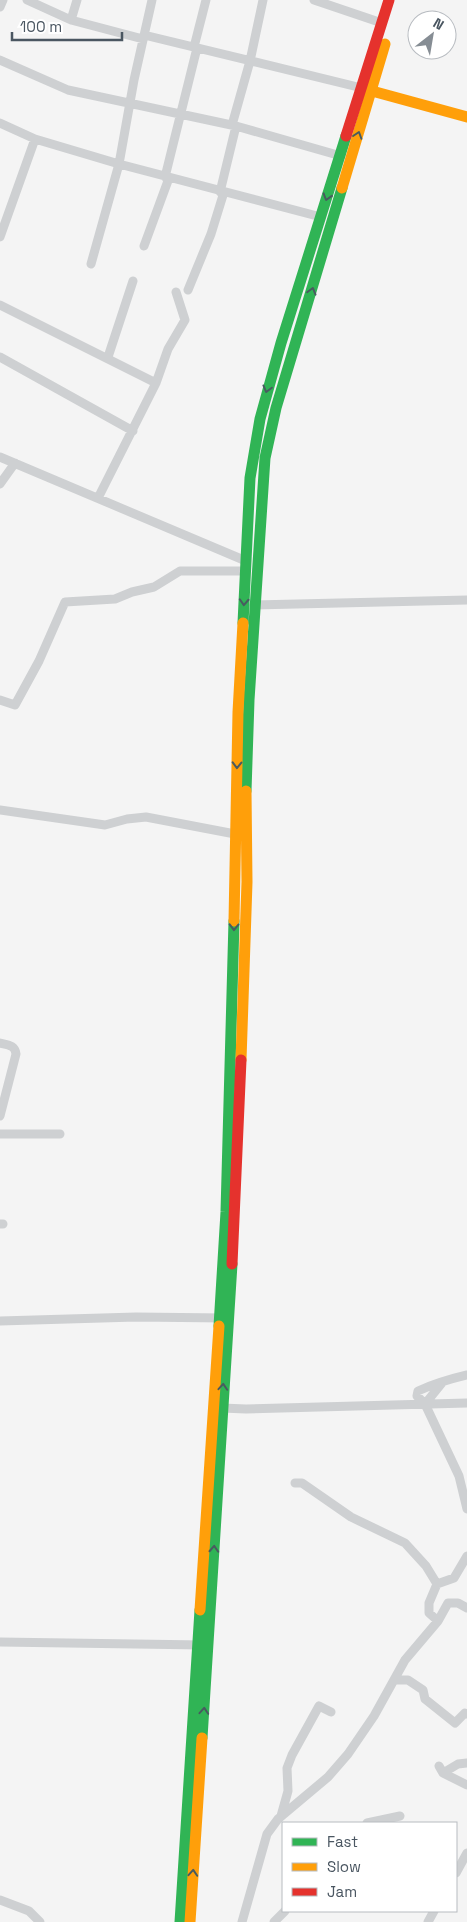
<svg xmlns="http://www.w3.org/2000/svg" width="467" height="1922" font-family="'Space Grotesk',sans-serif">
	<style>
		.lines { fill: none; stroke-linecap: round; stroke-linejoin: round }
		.street { stroke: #ced0d2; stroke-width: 9 }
		.fast { stroke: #30b455; stroke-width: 11 }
		.slow { stroke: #ff9f0a; stroke-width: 11 }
		.jam { stroke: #e5322d; stroke-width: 11 }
		.oneway { stroke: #495b60 }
	</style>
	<rect width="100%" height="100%" fill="#f4f4f4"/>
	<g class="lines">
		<path class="street" d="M27 0 71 20 143 39
			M314 0 382 23
			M0 7 3 0
			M71 20 77 0
			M144 35 362 88
			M194 47 206 0
			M0 60 68 90 236 126 341 156
			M0 123 35 139 119 164 321 217
			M232 125 250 61 263 0
			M165 177 197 48
			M220 192 236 126
			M0 237 35 139
			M144 246 169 178
			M91 264 119 164 134 80 152 0
			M188 290 211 234 224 192
			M0 305 156 383
			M0 357 133 431
			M108 357 133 281
			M0 457 246 561
			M0 484 15 463
			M98 498 156 383 168 349 185 320 176 292
			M254 605 467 600
			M0 700 15 705 39 661 65 602 115 599 132 592 154 587 180 571H246
			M0 810 105 825 127 819 146 817 235 834
			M0 1043C8 1045 15 1045 16 1054L0 1116
			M0 1134H60
			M0 1224H3
			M0 1321 136 1317 225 1318
			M467 1375C450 1379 434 1384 418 1391L417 1396 425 1404 459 1476 467 1509
			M425 1404 442 1383
			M222 1408 246 1409 467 1403
			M295 1483H302L351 1517 405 1543 426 1566 437 1584 429 1603V1613L438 1621
			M437 1584 454 1578 467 1556
			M0 1642 203 1645
			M395 1680H408L423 1690 425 1699 455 1723 465 1713 467 1714
			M439 1766 443 1773 458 1764 467 1763
			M443 1773 467 1785
			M281 1816 288 1791 287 1768 292 1755 319 1706 331 1712
			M367 1823 400 1816
			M456 1873 467 1853
			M0 1900 29 1911 40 1922
			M242 1922 267 1834 278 1819 328 1777 348 1754 374 1716 405 1660 438 1621 448 1603H458L467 1608
			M274 1922 285 1911
			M428 1922 434 1911"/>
		<path class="fast" d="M243 623 250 478 260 419 281 343 346 136
			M246 791 249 700 265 458 276 408 342 188
			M219 1326 226 1212 234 921
			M202 1738 232 1264
			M180 1922 200 1610"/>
		<path class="slow" d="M372 91 467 117
			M342 188 385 44
			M234 921 238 712 243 623
			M241 1060 247 882 246 791
			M200 1610 219 1326
			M190 1922 202 1738"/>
		<path class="jam" d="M346 136 389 0
			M232 1264 241 1060"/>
	</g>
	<defs><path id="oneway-chevron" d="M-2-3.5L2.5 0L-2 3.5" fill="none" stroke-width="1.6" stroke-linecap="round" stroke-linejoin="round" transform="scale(1.25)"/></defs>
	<g class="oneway">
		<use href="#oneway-chevron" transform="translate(358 135) rotate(-72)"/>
		<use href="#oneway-chevron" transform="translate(327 197) rotate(107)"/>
		<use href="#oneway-chevron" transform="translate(312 291) rotate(-74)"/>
		<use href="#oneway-chevron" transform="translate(267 389) rotate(105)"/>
		<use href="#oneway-chevron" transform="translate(244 602) rotate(93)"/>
		<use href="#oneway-chevron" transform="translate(237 765) rotate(91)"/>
		<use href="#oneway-chevron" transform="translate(234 927) rotate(91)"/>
		<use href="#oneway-chevron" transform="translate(223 1387) rotate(-86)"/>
		<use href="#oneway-chevron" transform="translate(214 1549) rotate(-87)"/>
		<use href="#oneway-chevron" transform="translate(204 1711) rotate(-86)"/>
		<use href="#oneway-chevron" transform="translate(193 1873) rotate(-86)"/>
	</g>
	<rect x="282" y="1822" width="175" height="90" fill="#ffffff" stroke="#b7bbc0"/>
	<rect x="292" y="1838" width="25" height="8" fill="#30b455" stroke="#b7bbc0"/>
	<text x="327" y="1847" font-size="15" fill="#4a5661">Fast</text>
	<rect x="292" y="1863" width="25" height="8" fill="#ff9f0a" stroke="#b7bbc0"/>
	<text x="327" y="1872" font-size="15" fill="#4a5661">Slow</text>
	<rect x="292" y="1888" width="25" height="8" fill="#e5322d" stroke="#b7bbc0"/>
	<text x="327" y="1897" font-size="15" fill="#4a5661">Jam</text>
	<g transform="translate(432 35) rotate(31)"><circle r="24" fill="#ffffff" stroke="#b7bbc0"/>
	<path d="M0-4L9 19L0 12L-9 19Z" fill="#868d94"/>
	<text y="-8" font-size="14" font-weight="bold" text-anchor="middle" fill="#4a5661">N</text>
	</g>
	<path d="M12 32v8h110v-8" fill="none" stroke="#4a5661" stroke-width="2.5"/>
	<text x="20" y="32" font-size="15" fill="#4a5661" stroke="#ffffff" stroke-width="4" paint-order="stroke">100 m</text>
</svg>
